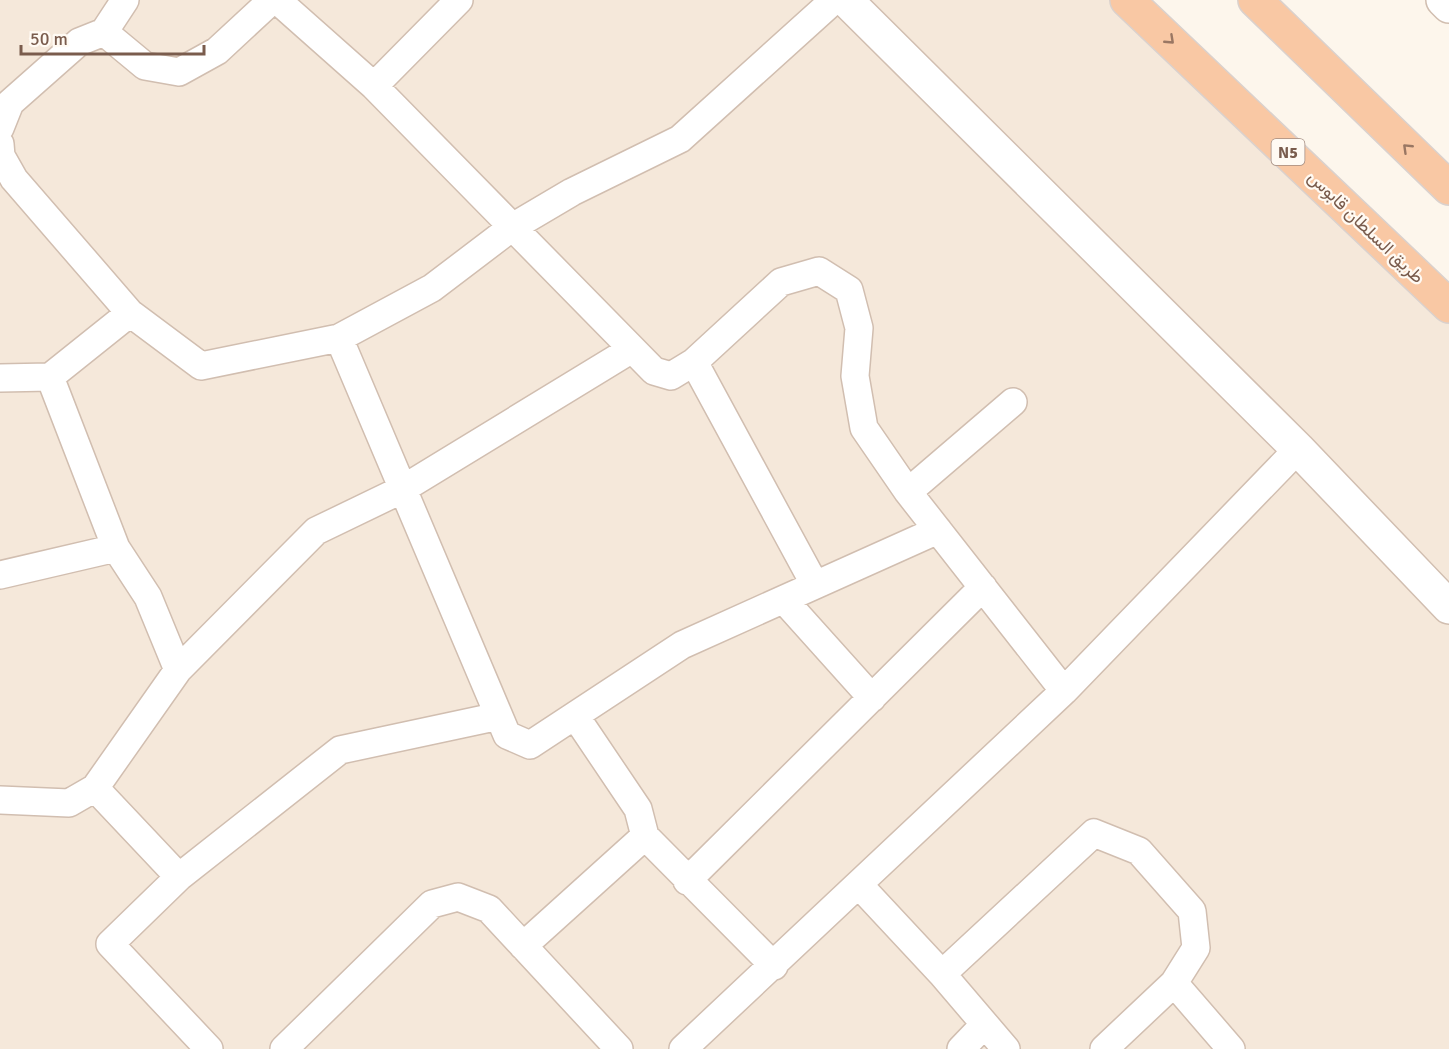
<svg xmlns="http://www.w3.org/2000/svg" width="1449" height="1049" font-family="Signika,Vazirmatn,sans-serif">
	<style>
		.residential { fill: #f5e8da }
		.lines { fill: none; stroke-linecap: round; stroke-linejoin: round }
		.minor-casing { stroke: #d1beb0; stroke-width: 30 }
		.tertiary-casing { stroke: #d1beb0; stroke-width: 36 }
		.trunk-casing { stroke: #dad1cd; stroke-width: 36 }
		.minor { stroke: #fff; stroke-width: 27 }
		.tertiary { stroke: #fff; stroke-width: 33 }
		.trunk { stroke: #f9c8a4; stroke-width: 33 }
		.oneway { stroke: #9a7763 }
		.labels { text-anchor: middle; stroke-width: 4.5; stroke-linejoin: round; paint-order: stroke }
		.shield { fill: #fffaf3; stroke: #a28b7f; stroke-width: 1.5 }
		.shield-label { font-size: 16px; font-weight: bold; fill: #7a5c4d }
		.street-label { font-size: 18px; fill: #7a5c4d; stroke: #fffaf3 }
	</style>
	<rect width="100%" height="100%" fill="#fdf6ec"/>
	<path class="residential" d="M0 0H1124L1449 308V1049H0Z"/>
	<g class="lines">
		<defs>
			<path id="minor" d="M277 0 374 86 654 371 671 376 694 362 781 282 819 271 849 290 859 328 855 376 864 428 908 492 1064 691
				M104 32 125 0
				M374 86 459 0
				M0 128 10 103 79 42 104 32 145 66 179 72 217 51 272 0
				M0 144 1 156 14 179 130 313 201 366 339 338 432 288 511 228 572 192 680 139 834 0
				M339 338 507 735 530 745 682 645 938 530
				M694 362 815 585
				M50 377 116 548 148 597 178 670
				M0 378 50 377 130 313
				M908 492 1013 402
				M0 575 116 548
				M784 600 872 698
				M95 788 179 877
				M0 800 69 803 95 788 178 670 316 531 401 490 632 349
				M645 836 774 966
				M687 881 983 587
				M859 885 942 974 1006 1049
				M523 946 645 836 638 809 576 717
				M942 974 1094 833 1139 851 1192 911 1196 948 1174 983 1104 1049
				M1174 983 1231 1049
				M209 1049 110 944 179 877 340 750 499 716
				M284 1049 432 904 458 897 489 909 619 1049
				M683 1049 1064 691 1298 449
				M961 1049 984 1025"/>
			<path id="tertiary" d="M846 0 1298 449 1449 607
				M1443 0 1449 6"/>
			<path id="trunk" d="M1127 0 1449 306
				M1255 0 1449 188"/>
		</defs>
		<use href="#minor" class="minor-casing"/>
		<use href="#tertiary" class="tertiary-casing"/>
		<use href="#trunk" class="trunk-casing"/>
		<use href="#minor" class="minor"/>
		<use href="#tertiary" class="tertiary"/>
		<use href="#trunk" class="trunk"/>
	</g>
	<defs><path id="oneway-chevron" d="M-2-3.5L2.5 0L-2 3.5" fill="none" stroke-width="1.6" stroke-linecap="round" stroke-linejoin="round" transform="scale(1.5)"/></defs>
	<g class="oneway">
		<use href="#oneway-chevron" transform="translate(1170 40) rotate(43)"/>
		<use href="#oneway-chevron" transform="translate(1407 148) rotate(-136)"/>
	</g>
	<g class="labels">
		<rect class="shield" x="1271.5" y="139" width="33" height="26" rx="4.5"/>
		<g class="shield-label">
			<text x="1288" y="158">N5</text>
		</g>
		<g class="street-label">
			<text transform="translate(1366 227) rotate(44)" y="6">طريق السلطان قابوس</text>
		</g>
	</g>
	<path d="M21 45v9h183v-9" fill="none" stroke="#7a5c4d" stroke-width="3"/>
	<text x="30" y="45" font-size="18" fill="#7a5c4d" stroke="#fffaf3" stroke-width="4.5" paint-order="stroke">50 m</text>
</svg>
